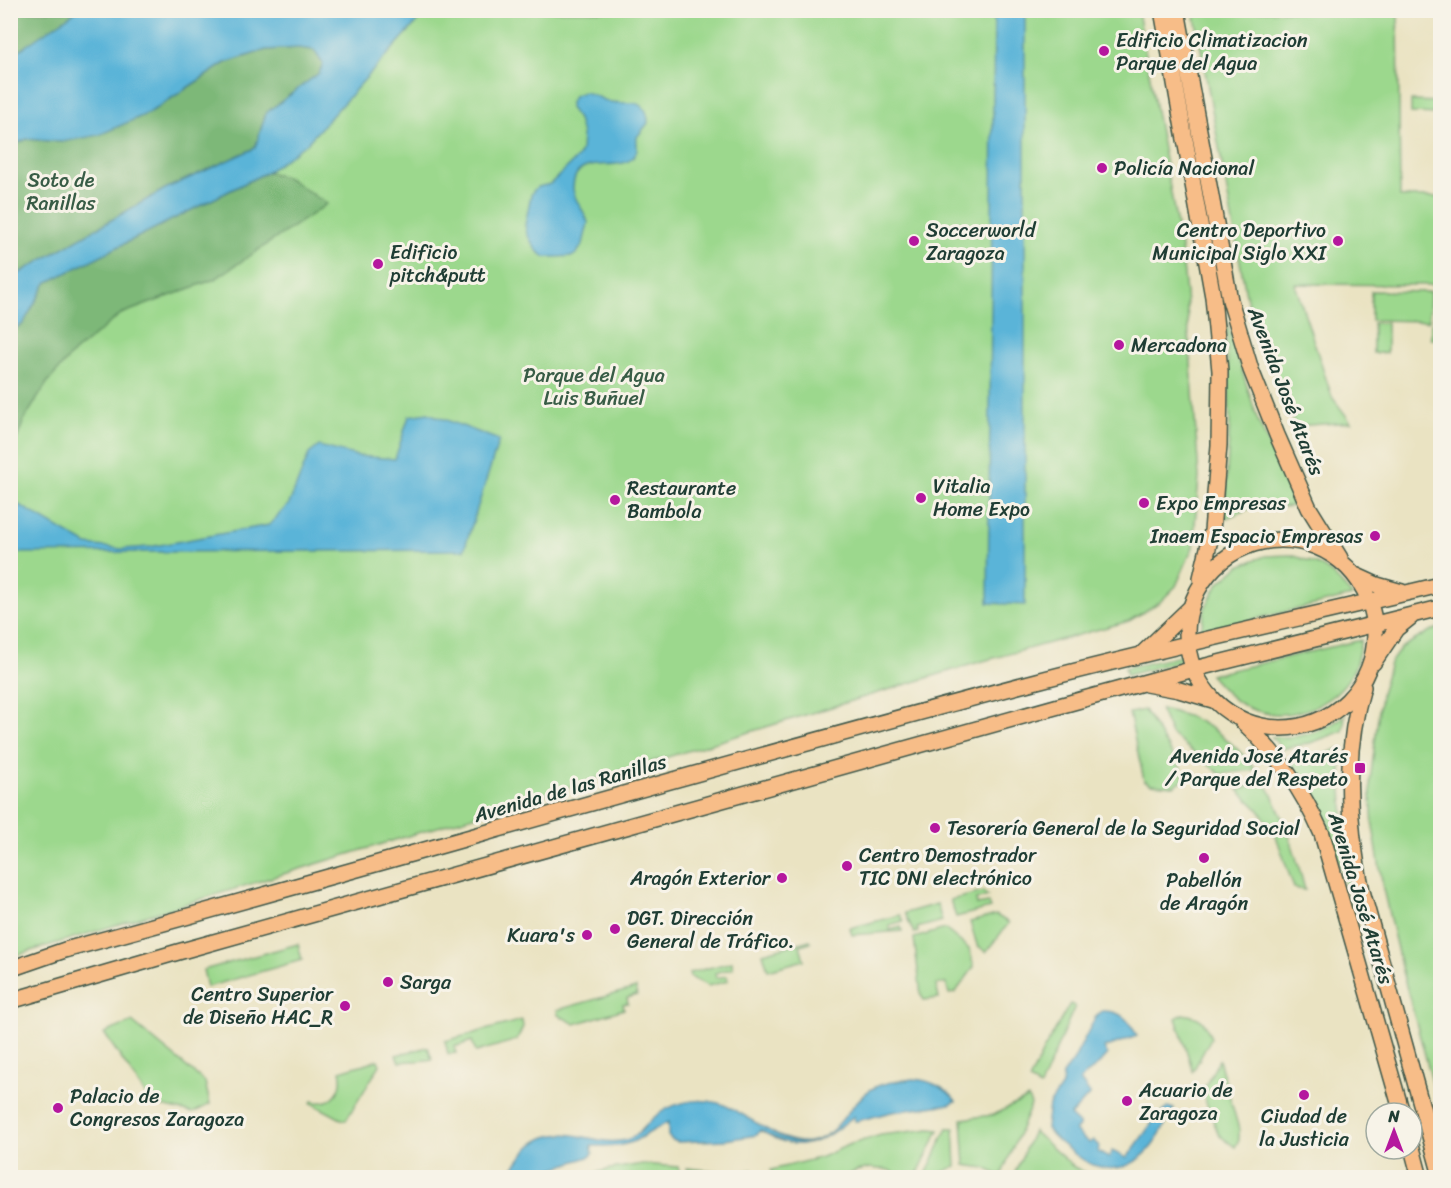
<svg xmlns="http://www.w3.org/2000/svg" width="1451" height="1188" font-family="Sriracha,sans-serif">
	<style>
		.green { fill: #9cd88d; stroke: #5e8a60; stroke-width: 1.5 }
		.forest { fill: #7db878; stroke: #4e7a56; stroke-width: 1.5 }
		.water { fill: #5ab4d8; stroke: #3c7886; stroke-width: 1.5 }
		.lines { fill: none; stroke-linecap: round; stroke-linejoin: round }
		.major-casing { stroke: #3d5649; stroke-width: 18 }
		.major { stroke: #f7bd88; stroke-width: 15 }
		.poi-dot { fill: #b5179e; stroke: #f7f3e8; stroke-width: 2 }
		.labels { text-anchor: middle; stroke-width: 6; stroke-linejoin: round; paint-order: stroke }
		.poi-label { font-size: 20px; fill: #1f3d34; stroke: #f7f3e8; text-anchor: start }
		.park-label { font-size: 20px; fill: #385c46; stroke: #f7f3e8 }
		.street-label { font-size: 20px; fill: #1f3d34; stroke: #f7f3e8 }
	</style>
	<rect width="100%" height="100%" fill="#f7f3e8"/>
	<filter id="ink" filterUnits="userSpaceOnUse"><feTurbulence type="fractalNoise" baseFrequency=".0167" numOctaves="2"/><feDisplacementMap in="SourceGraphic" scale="12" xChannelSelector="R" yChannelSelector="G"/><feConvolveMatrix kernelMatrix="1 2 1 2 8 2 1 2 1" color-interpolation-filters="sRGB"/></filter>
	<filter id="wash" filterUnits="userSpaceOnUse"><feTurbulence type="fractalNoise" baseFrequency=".008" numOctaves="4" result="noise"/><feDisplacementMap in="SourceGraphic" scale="24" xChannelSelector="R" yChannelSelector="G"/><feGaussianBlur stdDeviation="1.35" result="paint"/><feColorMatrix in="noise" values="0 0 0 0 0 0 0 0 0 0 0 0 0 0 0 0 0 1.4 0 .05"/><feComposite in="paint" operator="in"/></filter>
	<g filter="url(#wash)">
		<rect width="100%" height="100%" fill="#eae3c2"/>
		<path class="green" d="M427 11H1138L1181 248 1186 293 1199 477 1193 547 1176 586 1160 602 1129 621 976 663 11 957 10 331 23 324 46 283 267 172 307 143Z
			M1194 11H1398L1400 197H1440V285L1295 284 1332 397 1351 422 1295 426 1247 300Z
			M1411 101 1440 102V114L1411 113Z
			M1371 291 1430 292 1429 321 1371 320Z
			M1434 292H1440V321H1434Z
			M1226 320 1258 421 1297 506 1251 508 1224 519 1230 421Z
			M1373 323H1387V353H1373Z
			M1431 324H1440V339H1431Z
			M1291 555C1322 564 1332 570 1352 596L1201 632 1205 608 1218 584 1239 566 1265 556Z
			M1440 628V1110L1402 971 1384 893 1373 827 1370 782 1381 694 1390 663 1401 648 1430 631Z
			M1361 640C1359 649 1358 658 1355 667 1337 709 1280 727 1241 704 1229 697 1219 685 1210 675Z
			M1181 656 1183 660 1127 675 1125 668Z
			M1160 709C1200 715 1231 738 1256 770L1220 774 1171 734Z
			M1144 710 1182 770 1184 779 1174 786 1151 784 1144 780 1129 713Z
			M1345 715 1343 731 1310 743 1282 749 1272 737C1299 739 1324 732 1345 715Z
			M1340 748 1345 846 1362 915 1355 917C1338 857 1326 814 1290 761L1310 760Z
			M1264 780C1284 815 1295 851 1305 890L1294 888 1275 833 1258 809 1238 790Z
			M983 892 988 896 976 900 977 905 988 903 990 908 956 917 950 900Z
			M937 904 942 921 917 928 918 932 914 933 905 913Z
			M900 915 903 921 889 925 890 930 901 927 902 931 852 935 850 928Z
			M996 915 1009 923 986 952 977 945 970 922Z
			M945 929 969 949 974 967 955 993 949 994 946 983 936 985 939 998 924 1000 921 995 914 938Z
			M810 940 811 942 800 945 804 960 768 970 763 953Z
			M298 944 302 960 207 987 203 970Z
			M732 962 733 968 715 973 716 978 727 976 728 981 708 986 690 977 689 973Z
			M636 988 637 995 627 998 628 1003 623 1004 624 1009 575 1024 558 1015 557 1010Z
			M1070 1004 1075 1006 1040 1087 1029 1081 1043 1051Z
			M1183 1014C1202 1017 1204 1020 1211 1038L1193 1071 1176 1018Z
			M522 1020 523 1027 517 1040 476 1052 472 1041 454 1047 456 1053 448 1054 445 1041Z
			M132 1022 205 1082 210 1104 193 1113 152 1104 104 1033Z
			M428 1047 432 1059C421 1062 410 1060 399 1062L396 1055Z
			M378 1060 380 1065 346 1120 341 1119 311 1103 312 1101C332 1107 345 1089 340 1071Z
			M1219 1060 1239 1129V1139L1235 1147 1219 1135 1202 1092Z
			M1028 1098 1031 1105 1001 1176 985 1168 965 1165 962 1119 993 1115Z
			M947 1128H954L956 1167C944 1169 938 1178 925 1177Z
			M930 1129 939 1130 916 1177H902L889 1170 870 1168 856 1171 843 1177H773L771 1170 822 1157 848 1145 881 1135Z
			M1033 1131 1074 1167 1092 1176 1111 1177H1013Z
			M643 1164 678 1167 681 1177H577L611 1169Z
			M687 1168 733 1173 752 1170 748 1177 691 1178Z"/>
		<path class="forest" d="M11 11H78L11 56Z
			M298 48 314 50 323 64 319 73 266 113 255 148 165 189 11 278V146L27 139 62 142 149 113 225 63 266 50Z
			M267 172 288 178 327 204 215 279 121 314 74 352 47 383 24 420 11 455V331L23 324 46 283Z"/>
		<path class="water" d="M78 10H427V11L307 143 267 172 46 283 23 324 11 331V278L165 189 255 148 266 113 319 73 323 64 314 50 298 48 266 50 225 63 149 113 99 135 62 142 27 139 11 146V56Z
			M994 11H1025V605L988 603Z
			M584 92C593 94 599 98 607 101 624 107 648 93 648 123L637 137C636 143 639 149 635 155 623 176 572 149 573 189 574 201 586 212 588 223L583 244 577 253 573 256 557 257H545L536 250 527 234 525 225 531 195 534 190 538 187 550 184 578 157 581 151 582 134 578 119 570 108V102L575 95Z
			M428 413 499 440 464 550 11 553V500L87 545 122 549 149 547 269 525 289 504 309 454 319 446 358 456 395 459 409 416Z
			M1102 1011C1121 1010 1129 1020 1137 1036L1104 1048 1107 1054 1100 1063 1080 1080 1090 1094 1070 1116 1080 1125 1075 1131 1089 1143 1093 1140 1099 1146 1098 1152 1109 1158 1112 1151 1127 1158 1154 1120 1168 1107 1174 1109C1166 1121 1161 1134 1153 1145 1132 1172 1103 1176 1076 1155 1065 1146 1054 1140 1046 1127L1049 1105 1062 1086 1063 1074 1073 1061 1095 1018Z
			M913 1079C930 1080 947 1088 956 1101L950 1104 892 1112 857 1121H854V1116C819 1144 803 1156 760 1130L757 1135 725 1140 678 1142 672 1140 668 1136V1122L633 1142 618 1146H591L593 1153 591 1156 546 1171 517 1176 514 1172 507 1174C523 1160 523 1146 546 1137 573 1127 599 1147 626 1140 638 1137 643 1128 651 1120 668 1104 695 1096 718 1103 747 1111 778 1146 809 1142 838 1138 847 1105 870 1090 883 1082 898 1081 913 1079Z"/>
	</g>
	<g filter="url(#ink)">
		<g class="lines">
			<defs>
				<path id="major" d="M1162 10 1213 297 1220 371 1219 445 1212 531 1201 578
					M1177 10 1230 300 1251 370 1277 435 1309 508 1340 558
					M1187 634a94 94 0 1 1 188 0a94 94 0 1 1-188 0Z
					M1355 575 1377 585 1402 592
					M1143 653 1191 607
					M1373 663 1396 629 1411 617
					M1146 684 1179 690 1213 700
					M1363 687C1343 754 1347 823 1362 891L1440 1172
					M1242 721C1278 755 1302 789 1322 834L1402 1113
					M10 969 65 950C390 862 712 766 1037 681 1171 646 1306 617 1440 585
					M10 1001 178 952 1084 699 1194 669 1440 608
					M1412 1148 1420 1178"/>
			</defs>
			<use href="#major" class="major-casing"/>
			<use href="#major" class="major"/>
		</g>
	</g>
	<g class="poi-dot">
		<circle cx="1104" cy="51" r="6"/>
		<circle cx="1102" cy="168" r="6"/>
		<circle cx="914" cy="241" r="6"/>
		<circle cx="1338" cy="241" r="6"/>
		<circle cx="378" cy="264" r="6"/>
		<circle cx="1119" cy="345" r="6"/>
		<circle cx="921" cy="498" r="6"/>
		<circle cx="615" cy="500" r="6"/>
		<circle cx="1144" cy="503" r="6"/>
		<circle cx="1375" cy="536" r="6"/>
		<rect x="1354" y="762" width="12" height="12" rx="3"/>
		<circle cx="935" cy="828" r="6"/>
		<circle cx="1204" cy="858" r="6"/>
		<circle cx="847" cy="866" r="6"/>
		<circle cx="782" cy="878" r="6"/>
		<circle cx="615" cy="929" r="6"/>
		<circle cx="587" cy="935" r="6"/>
		<circle cx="388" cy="982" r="6"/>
		<circle cx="345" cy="1006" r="6"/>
		<circle cx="1304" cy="1095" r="6"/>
		<circle cx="1127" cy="1101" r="6"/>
		<circle cx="58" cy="1108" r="6"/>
	</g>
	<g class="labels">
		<g class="poi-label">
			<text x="1116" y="47">Edificio Climatizacion<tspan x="1116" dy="23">Parque del Agua</tspan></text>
			<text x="1114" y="175">Policía Nacional</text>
			<text x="926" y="237">Soccerworld<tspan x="926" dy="23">Zaragoza</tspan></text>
			<text x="1326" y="237" text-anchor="end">Centro Deportivo<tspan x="1326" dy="23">Municipal Siglo XXI</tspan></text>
			<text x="390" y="259">Edificio<tspan x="390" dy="23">pitch&amp;putt</tspan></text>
			<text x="1131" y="352">Mercadona</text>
			<text x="933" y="493">Vitalia<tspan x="933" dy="23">Home Expo</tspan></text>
			<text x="627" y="495">Restaurante<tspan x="627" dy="23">Bambola</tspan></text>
			<text x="1156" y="510">Expo Empresas</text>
			<text x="1363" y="543" text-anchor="end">Inaem Espacio Empresas</text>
			<text x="1348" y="763" text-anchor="end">Avenida José Atarés<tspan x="1348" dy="23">/ Parque del Respeto</tspan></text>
			<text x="947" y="835">Tesorería General de la Seguridad Social</text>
			<text x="859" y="862">Centro Demostrador<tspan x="859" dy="23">TIC DNI electrónico</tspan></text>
			<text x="770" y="885" text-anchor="end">Aragón Exterior</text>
			<text x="1204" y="887" text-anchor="middle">Pabellón<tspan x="1204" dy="23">de Aragón</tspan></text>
			<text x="627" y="925">DGT. Dirección<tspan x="627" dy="23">General de Tráfico.</tspan></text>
			<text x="575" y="942" text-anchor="end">Kuara's</text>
			<text x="400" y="989">Sarga</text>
			<text x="333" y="1001" text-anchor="end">Centro Superior<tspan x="333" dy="23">de Diseño HAC_R</tspan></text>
			<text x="1139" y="1097">Acuario de<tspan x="1139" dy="23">Zaragoza</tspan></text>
			<text x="70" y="1103">Palacio de<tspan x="70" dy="23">Congresos Zaragoza</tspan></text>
			<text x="1304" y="1123" text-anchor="middle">Ciudad de<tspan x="1304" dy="23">la Justicia</tspan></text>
		</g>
		<g class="park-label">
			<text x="61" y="187">Soto de<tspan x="61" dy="23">Ranillas</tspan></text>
			<text x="594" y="382">Parque del Agua<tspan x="594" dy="23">Luis Buñuel</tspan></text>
		</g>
		<g class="street-label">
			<text transform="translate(1286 391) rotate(69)" y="7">Avenida José Atarés</text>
			<text transform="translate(570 788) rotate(-16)" y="7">Avenida de las Ranillas</text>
			<text transform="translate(1361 898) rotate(73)" y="7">Avenida José Atarés</text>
		</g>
	</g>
	<rect width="1451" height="1188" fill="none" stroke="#f7f3e8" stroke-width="36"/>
	<g transform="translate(1394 1131)"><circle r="28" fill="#f7f3e8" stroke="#a1aaa0" stroke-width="1.5"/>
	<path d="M0-4.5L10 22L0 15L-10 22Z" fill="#b5179e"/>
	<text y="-9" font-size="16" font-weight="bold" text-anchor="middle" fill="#1f3d34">N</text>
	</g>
</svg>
